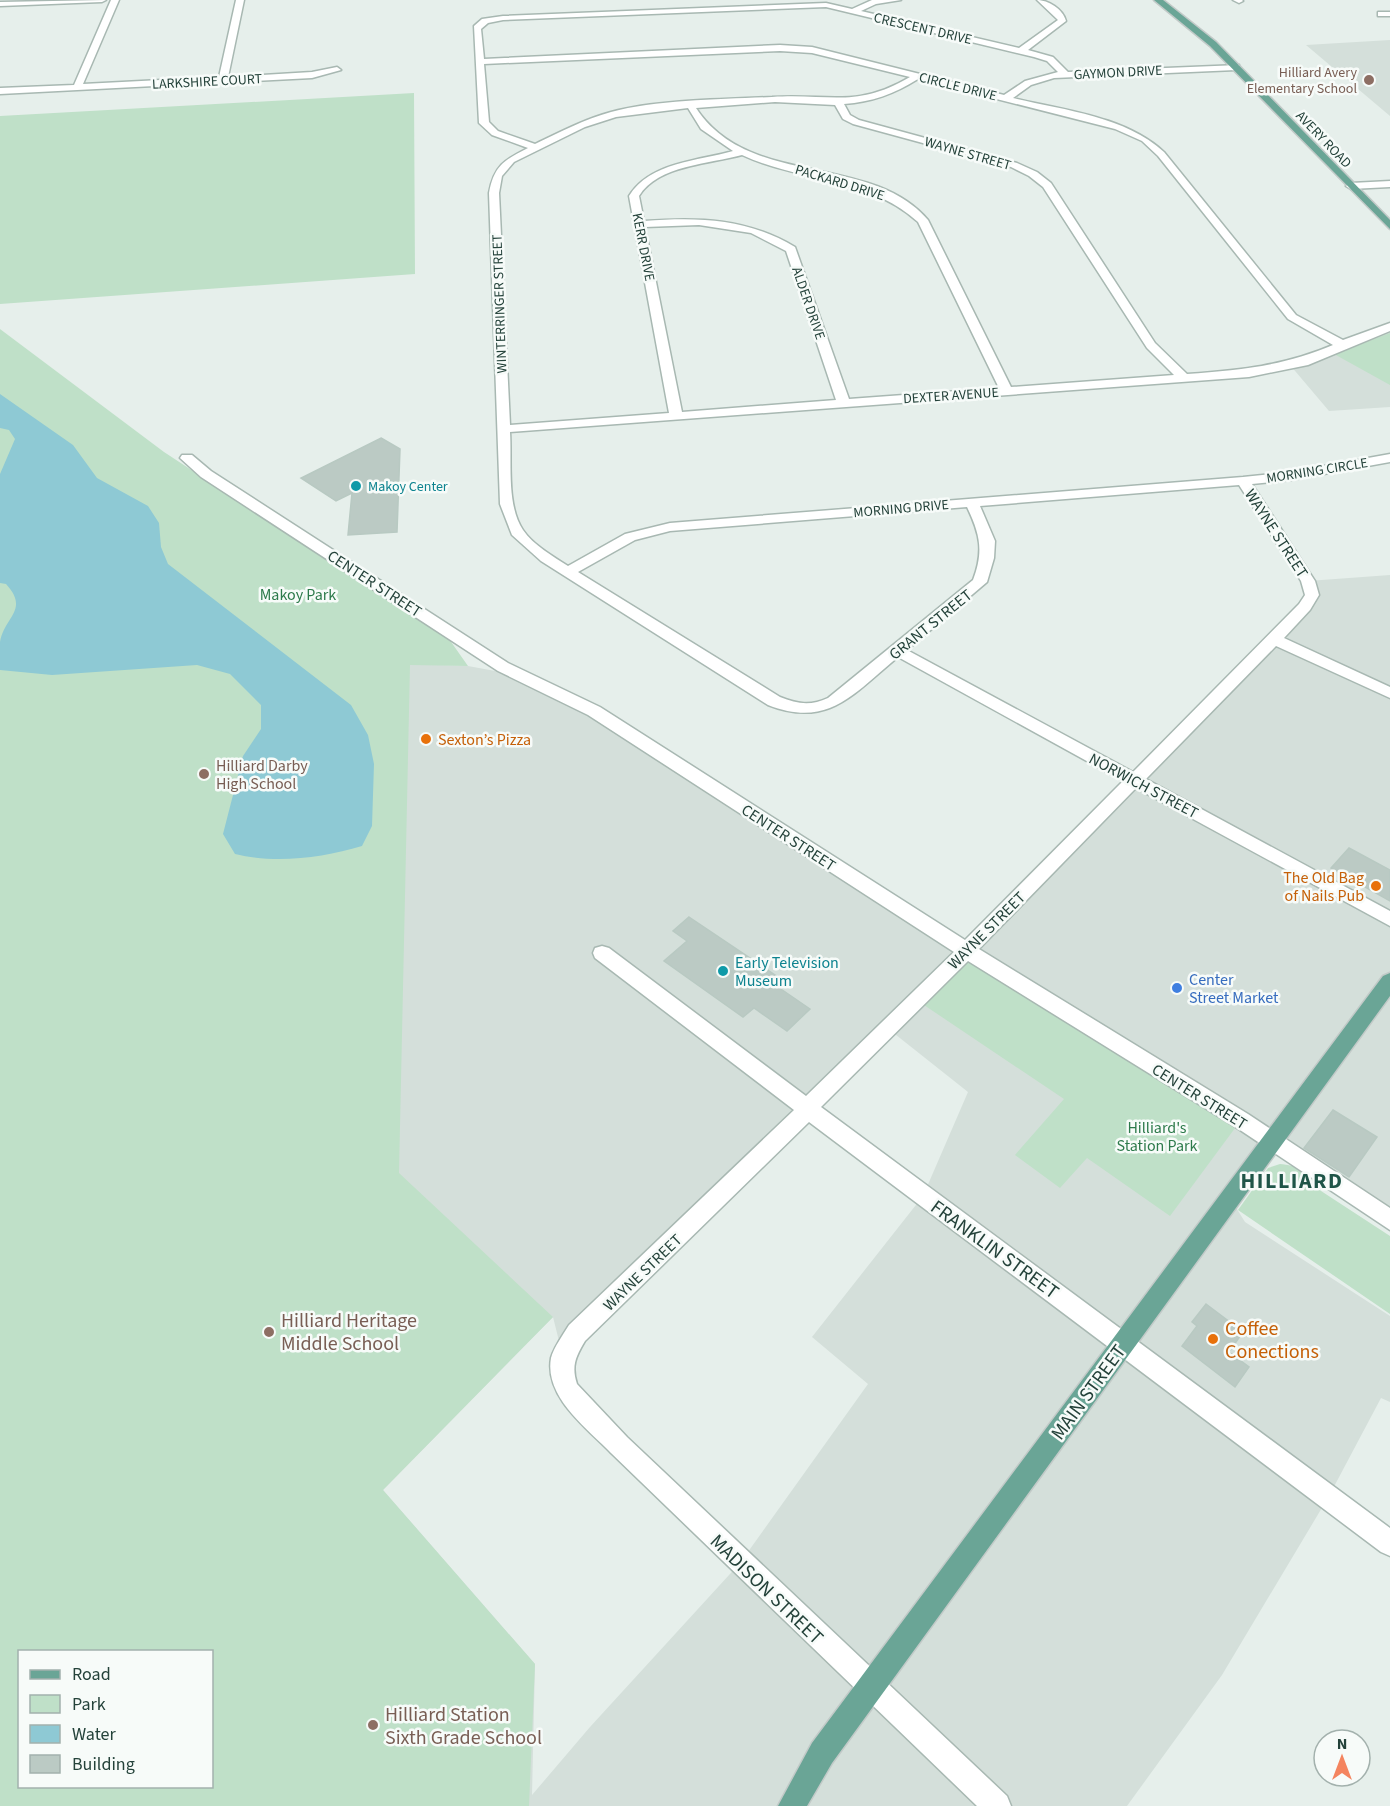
<svg xmlns="http://www.w3.org/2000/svg" width="1390" height="1806" font-family="'Source Sans 3',sans-serif">
	<style>
		.built { fill: #d4dfda; fill-rule: evenodd }
		.green { fill: #bfe0c8; fill-rule: evenodd }
		.water { fill: #8ec9d4 }
		.building { fill: #bbcac4; stroke: #b8c9c2; stroke-width: 1.5 }
		.lines { fill: none; stroke-linecap: round; stroke-linejoin: round }
		.minor-casing { stroke: #a8b8b2; stroke-width: 3 }
		.major-casing { stroke: #c2cac8; stroke-width: 3 }
		.minor { fill: #fff; fill-rule: evenodd }
		.major { fill: #6aa596; fill-rule: evenodd }
		.education-dot { fill: #8d6e63; stroke: #f7fbf9; stroke-width: 2 }
		.culture-dot { fill: #0f9aa8; stroke: #f7fbf9; stroke-width: 2 }
		.food-dot { fill: #e8710a; stroke: #f7fbf9; stroke-width: 2 }
		.shop-dot { fill: #3f7fe0; stroke: #f7fbf9; stroke-width: 2 }
		.labels { text-anchor: middle; stroke-width: 5; stroke-linejoin: round; paint-order: stroke }
		.far-street-label { font-size: 14px; fill: #24423a; stroke: #f7fbf9 }
		.far-education-label { font-size: 14px; fill: #785e54; stroke: #f7fbf9; text-anchor: end }
		.far-culture-label { font-size: 14px; fill: #0d838f; stroke: #f7fbf9; text-anchor: start }
		.street-label { font-size: 16px; fill: #24423a; stroke: #f7fbf9 }
		.park-label { font-size: 16px; fill: #2d7a4b; stroke: #f7fbf9 }
		.food-label { font-size: 16px; fill: #c56008; stroke: #f7fbf9; text-anchor: start }
		.education-label { font-size: 16px; fill: #785e54; stroke: #f7fbf9; text-anchor: start }
		.culture-label { font-size: 16px; fill: #0d838f; stroke: #f7fbf9; text-anchor: start }
		.shop-label { font-size: 16px; fill: #366cbe; stroke: #f7fbf9; text-anchor: start }
		.near-street-label { font-size: 20px; fill: #24423a; stroke: #f7fbf9 }
		.near-education-label { font-size: 20px; fill: #785e54; stroke: #f7fbf9; text-anchor: start }
		.near-food-label { font-size: 20px; fill: #c56008; stroke: #f7fbf9; text-anchor: start }
		.district-label { font-size: 22px; font-weight: bold; letter-spacing: 1.5px; fill: #1f5548; stroke: #f7fbf9 }
	</style>
	<rect width="100%" height="100%" fill="#e6efeb"/>
	<path class="built" d="M1390 40V116L1306 45Z
		M1390 327V407L1329 411 1290 365Z
		M0 380 410 664 468 666 517 675 576 701 965 949 1305 607 1308 581 1390 575V1220L1273 1141 1230 1198 1245 1222 1390 1316V1402L1381 1398 1329 1496 1222 1675 1127 1806H0ZM886 1027 968 1092 923 1196 812 1337 868 1384 740 1563 590 1727 532 1795 535 1664 383 1490 553 1317 563 1357ZM20 1652H212V1786H20Z"/>
	<path class="green" d="M414 93 415 274 0 304V116Z
		M0 329 164 452 449 639 468 666 410 665 399 1173 553 1317 383 1490 535 1664 529 1806H0ZM20 1652H212V1786H20Z
		M1390 333V385L1334 354Z
		M965 949 1241 1120 1170 1216 1087 1158 1060 1188 1015 1155 1064 1099 915 999Z
		M1280 1164C1295 1165 1317 1173 1318 1189L1390 1236V1314L1238 1210 1268 1168Z"/>
	<path class="water" d="M0 394 73 445 97 478 148 506 159 523 161 547 168 564 351 705 368 735 374 764 372 826 362 846C322 858 276 864 235 854L223 834 243 756 261 729V705L230 674 197 665 52 675 0 670C0 661 0 651 0 642 4 617 30 610 6 584L0 583V474L15 439 9 430 0 428Z"/>
	<path class="building" d="M381 438 400 449 397 532 348 535 352 493 336 501 301 478Z
		M1349 848 1390 870V901L1331 868Z
		M689 917 784 981 778 987 810 1009 787 1031 754 1008 743 1017 664 961 687 941 673 931Z
		M1333 1110 1377 1137 1349 1177 1304 1148Z
		M1206 1304 1243 1332 1229 1352 1249 1367 1235 1387 1182 1346 1197 1326 1192 1322Z"/>
	<g class="lines">
		<defs>
			<path id="minor" d="M106 0 102 2 0 6V2Z
				M111 0H119L83 84 219 77 236 0H244L228 77 312 72 337 67 341 70 312 78 0 94V88L74 85Z
				M872 0H901L876 4 861 11 1019 48 1058 20 1037 0C1048 0 1063 9 1066 21L1028 50 1053 57 1068 72 1239 65V69L1236 70 1054 78 1031 85 1013 98C1063 110 1125 116 1164 152L1296 315 1343 340 1390 323V331L1308 365 1249 377 510 432C512 461 506 505 523 530 533 545 554 557 568 566L625 534 670 523 1243 477 1291 472 1390 454V462L1291 480 1252 484 1315 581 1319 595 1310 610 1284 638 1390 687V698L1276 646 1146 779 1390 911V926L1136 788 979 949 1248 1114 1390 1208V1230L1234 1126 968 961 821 1107 1390 1528V1556L1381 1552 809 1122 585 1341C576 1356 571 1366 577 1384L627 1437 1007 1796 1011 1806H977L611 1453C587 1428 544 1397 551 1358 554 1347 563 1335 569 1325L794 1110 595 958 593 953 595 948 602 946 609 948 806 1096 954 952 588 715 498 671 201 477 180 458 182 455H192L211 471 508 663 600 707 965 940 1123 781 898 657C854 693 829 729 768 705L541 561 512 535 500 504 489 193C494 166 504 160 528 148L492 135 479 123 474 26 482 19 503 16 826 3 852 9ZM826 7 1034 57 1047 61 1058 72 1025 81 1004 95 812 47 780 45 484 59 481 29 488 23 503 20ZM780 51 812 53 910 77C856 109 828 93 772 97 724 99 656 100 611 112 585 119 560 132 535 144L498 131 489 122 484 64ZM918 79 1115 129 1142 141 1158 156 1288 319 1333 345C1284 366 1240 370 1187 374L1155 343 1051 183 1037 172 1017 163 859 120 850 115 844 104C872 102 894 94 918 79ZM775 102 835 105 843 119 853 124 1011 167 1029 176 1043 187 1147 348 1174 375 1011 387 928 220C870 152 749 189 696 108ZM688 108 701 129 733 151C698 161 650 162 629 196L669 413 510 425 499 193 502 176 514 162 585 127 616 117ZM742 155C800 182 869 177 918 222L999 388 849 399 795 247C746 218 699 217 644 221L639 196C658 165 710 164 742 155ZM699 225 751 233 786 251 836 400 682 412 645 227ZM1239 485 1301 581 1305 595 1299 604 1133 772 907 650 987 582 994 558 995 541 980 506ZM967 507C980 534 984 551 973 580L828 698C811 706 797 704 780 697L578 572 635 540 670 531Z
				M1233 0H1242L1243 1 1239 3Z
				M1378 12H1390V16H1378Z
				M1390 181V187L1351 189 1346 186 1351 183Z"/>
			<path id="major" d="M1154 0H1163L1216 42 1390 220V229L1210 46Z
				M1390 973V996L832 1763 807 1806H778L812 1743 1383 976Z"/>
		</defs>
		<use href="#minor" class="minor-casing"/>
		<use href="#major" class="major-casing"/>
		<use href="#minor" class="minor"/>
		<use href="#major" class="major"/>
	</g>
	<g class="education-dot">
		<circle cx="1369" cy="80" r="6"/>
		<circle cx="204" cy="774" r="6"/>
		<circle cx="269" cy="1332" r="6"/>
		<circle cx="373" cy="1725" r="6"/>
	</g>
	<g class="culture-dot">
		<circle cx="356" cy="486" r="6"/>
		<circle cx="723" cy="971" r="6"/>
	</g>
	<g class="food-dot">
		<circle cx="426" cy="739" r="6"/>
		<circle cx="1376" cy="886" r="6"/>
		<circle cx="1213" cy="1339" r="6"/>
	</g>
	<circle class="shop-dot" cx="1177" cy="988" r="6"/>
	<g class="labels">
		<g class="far-street-label">
			<text transform="translate(923 28) rotate(13)" y="5">CRESCENT DRIVE</text>
			<text transform="translate(1118 72) rotate(-3)" y="5">GAYMON DRIVE</text>
			<text transform="translate(207 81) rotate(-3)" y="5">LARKSHIRE COURT</text>
			<text transform="translate(958 86) rotate(14)" y="5">CIRCLE DRIVE</text>
			<text transform="translate(1324 139) rotate(46)" y="5">AVERY ROAD</text>
			<text transform="translate(968 153) rotate(16)" y="5">WAYNE STREET</text>
			<text transform="translate(840 182) rotate(17)" y="5">PACKARD DRIVE</text>
			<text transform="translate(644 247) rotate(79)" y="5">KERR DRIVE</text>
			<text transform="translate(809 303) rotate(71)" y="5">ALDER DRIVE</text>
			<text transform="translate(499 304) rotate(-92)" y="5">WINTERRINGER STREET</text>
			<text transform="translate(951 395) rotate(-4)" y="5">DEXTER AVENUE</text>
			<text transform="translate(1317 470) rotate(-9)" y="5">MORNING CIRCLE</text>
			<text transform="translate(901 508) rotate(-5)" y="5">MORNING DRIVE</text>
		</g>
		<g class="far-education-label">
			<text x="1357" y="77">Hilliard Avery<tspan x="1357" dy="16">Elementary School</tspan></text>
		</g>
		<g class="far-culture-label">
			<text x="368" y="491">Makoy Center</text>
		</g>
		<g class="street-label">
			<text transform="translate(1277 533) rotate(57)" y="6">WAYNE STREET</text>
			<text transform="translate(375 583) rotate(33)" y="6">CENTER STREET</text>
			<text transform="translate(930 624) rotate(-39)" y="6">GRANT STREET</text>
			<text transform="translate(1144 785) rotate(28)" y="6">NORWICH STREET</text>
			<text transform="translate(789 837) rotate(33)" y="6">CENTER STREET</text>
			<text transform="translate(986 930) rotate(-45)" y="6">WAYNE STREET</text>
			<text transform="translate(1200 1096) rotate(32)" y="6">CENTER STREET</text>
			<text transform="translate(642 1272) rotate(-44)" y="6">WAYNE STREET</text>
		</g>
		<g class="park-label">
			<text x="298" y="600">Makoy Park</text>
			<text x="1157" y="1133">Hilliard's<tspan x="1157" dy="18">Station Park</tspan></text>
		</g>
		<g class="food-label">
			<text x="438" y="745">Sexton’s Pizza</text>
			<text x="1364" y="883" text-anchor="end">The Old Bag<tspan x="1364" dy="18">of Nails Pub</tspan></text>
		</g>
		<g class="education-label">
			<text x="216" y="771">Hilliard Darby<tspan x="216" dy="18">High School</tspan></text>
		</g>
		<g class="culture-label">
			<text x="735" y="968">Early Television<tspan x="735" dy="18">Museum</tspan></text>
		</g>
		<g class="shop-label">
			<text x="1189" y="985">Center<tspan x="1189" dy="18">Street Market</tspan></text>
		</g>
		<g class="near-street-label">
			<text transform="translate(995 1249) rotate(36)" y="7">FRANKLIN STREET</text>
			<text transform="translate(1088 1392) rotate(-54)" y="7">MAIN STREET</text>
			<text transform="translate(767 1589) rotate(44)" y="7">MADISON STREET</text>
		</g>
		<g class="near-education-label">
			<text x="281" y="1327">Hilliard Heritage<tspan x="281" dy="23">Middle School</tspan></text>
			<text x="385" y="1721">Hilliard Station<tspan x="385" dy="23">Sixth Grade School</tspan></text>
		</g>
		<g class="near-food-label">
			<text x="1225" y="1335">Coffee<tspan x="1225" dy="23">Conections</tspan></text>
		</g>
		<g class="district-label">
			<text x="1292" y="1188">HILLIARD</text>
		</g>
	</g>
	<rect x="18" y="1650" width="195" height="138" fill="#f7fbf9" stroke="#a3b1ad" stroke-width="1.5"/>
	<rect x="30" y="1670" width="30" height="9" fill="#6aa596" stroke="#a3b1ad" stroke-width="1.5"/>
	<text x="72" y="1680" font-size="18" fill="#24423a">Road</text>
	<rect x="30" y="1695" width="30" height="18" fill="#bfe0c8" stroke="#a3b1ad" stroke-width="1.5"/>
	<text x="72" y="1710" font-size="18" fill="#24423a">Park</text>
	<rect x="30" y="1725" width="30" height="18" fill="#8ec9d4" stroke="#a3b1ad" stroke-width="1.5"/>
	<text x="72" y="1740" font-size="18" fill="#24423a">Water</text>
	<rect x="30" y="1755" width="30" height="18" fill="#bbcac4" stroke="#a3b1ad" stroke-width="1.5"/>
	<text x="72" y="1770" font-size="18" fill="#24423a">Building</text>
	<g transform="translate(1342 1758)"><circle r="28" fill="#f7fbf9" stroke="#a3b1ad" stroke-width="1.5"/>
	<path d="M0-4.5L10 22L0 15L-10 22Z" fill="#f4845f"/>
	<text y="-9" font-size="16" font-weight="bold" text-anchor="middle" fill="#24423a">N</text>
	</g>
</svg>
